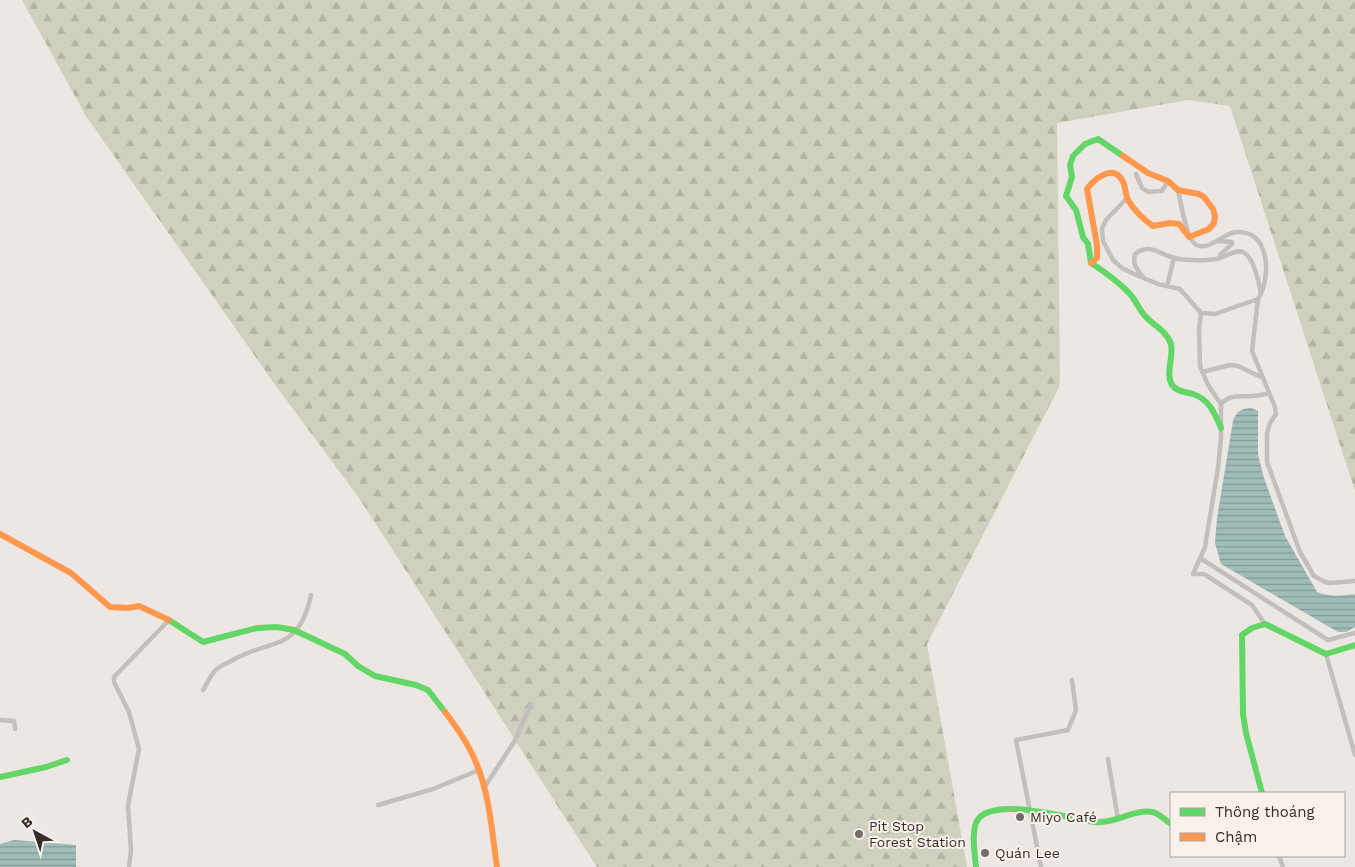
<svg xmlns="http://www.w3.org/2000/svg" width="1355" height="867" font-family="'Work Sans',sans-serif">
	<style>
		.forest { fill: url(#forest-firs) }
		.water { fill: url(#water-rules) }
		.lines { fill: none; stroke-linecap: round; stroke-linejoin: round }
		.street { stroke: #c5bfbb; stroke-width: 4.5 }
		.fast { stroke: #63d668; stroke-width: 6 }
		.slow { stroke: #ff974d; stroke-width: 6 }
		.poi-dot { fill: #766d6a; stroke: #f8f0ea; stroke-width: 2 }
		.labels { text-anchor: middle; stroke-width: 4; stroke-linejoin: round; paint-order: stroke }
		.poi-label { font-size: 14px; fill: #362c29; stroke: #f8f0ea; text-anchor: start }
	</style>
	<defs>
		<pattern id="forest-firs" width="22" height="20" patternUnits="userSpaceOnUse" patternTransform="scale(1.25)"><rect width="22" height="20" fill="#cfd0bd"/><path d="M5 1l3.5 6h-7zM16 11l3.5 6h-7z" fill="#b2b3a2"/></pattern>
		<pattern id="water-rules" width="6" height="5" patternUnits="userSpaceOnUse" patternTransform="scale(1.25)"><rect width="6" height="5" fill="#a0bdb9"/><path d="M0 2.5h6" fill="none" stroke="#839a96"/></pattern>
	</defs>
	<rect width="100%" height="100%" fill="#ece7e2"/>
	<path class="forest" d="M22 0H1355V491L1230 106 1188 100 1057 123 1060 380 1059 387 927 644 967 867H597L359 498 276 386 86 116Z"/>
	<path class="water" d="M1251 408 1258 411V455L1264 478 1285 536 1317 592C1330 597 1341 596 1354 594L1355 595V627L1346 632H1338L1221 564 1215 543 1217 518 1233 421C1237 411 1240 409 1251 408Z
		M14 840 76 845V867H0V844Z"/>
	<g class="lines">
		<path class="street" d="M1136 174 1142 188 1148 192 1162 191 1168 181
			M1178 190C1181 202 1186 238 1195 244 1209 253 1223 232 1237 232 1271 230 1271 279 1258 299L1252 351 1275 407 1276 414 1270 423 1267 433V462L1300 552 1314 576 1323 581 1329 583 1355 581
			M1127 198 1106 220 1102 229 1103 241 1113 260 1122 268 1134 274 1158 284 1180 289 1201 313 1199 330 1200 366 1208 385 1221 404V438L1218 468 1205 547 1193 574H1204L1252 605 1265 624
			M1217 241 1232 242V244L1220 255 1219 258
			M1143 277C1137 270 1132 264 1135 254 1151 242 1159 255 1175 258 1181 260 1188 260 1194 260 1202 261 1210 260 1217 259 1226 257 1235 249 1243 252 1254 257 1259 283 1261 294
			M1167 286 1174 258
			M1201 313 1215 314 1258 299
			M1202 372 1230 365 1238 366 1263 378
			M1221 404C1230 394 1239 397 1252 396 1258 396 1264 394 1269 393
			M1200 558 1328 640 1355 633
			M1326 654 1355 755
			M203 690C207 684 210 676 215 671 219 666 226 664 231 661 272 637 298 654 311 595
			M0 720 14 721 15 729
			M1108 759 1118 819
			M484 788 514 742 531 704
			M378 805 433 789 479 770
			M1279 856 1283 867
			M129 867 131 850 128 805 139 749 129 712 114 682V677L169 620
			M1041 867 1016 740 1068 730 1076 710 1072 680"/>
		<path class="fast" d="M1123 156 1098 139 1085 144 1073 156 1070 165 1072 177 1066 196 1076 210 1083 237 1088 244 1091 263C1105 272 1119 282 1130 294 1136 301 1139 309 1145 316 1153 325 1167 331 1171 344 1174 356 1165 374 1172 385 1177 392 1186 392 1193 394 1209 399 1215 414 1221 428
			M169 620 203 642 257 628 277 627 294 630 345 654 358 666 375 676 416 685 428 690 445 712
			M0 777 46 767 67 760
			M1262 793 1246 733 1243 714 1242 635 1252 628 1265 624 1326 654 1355 645
			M976 867C975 855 970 828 979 818 999 797 1069 819 1095 822 1115 824 1133 809 1152 812 1159 813 1165 820 1171 824"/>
		<path class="slow" d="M1091 263 1097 258V245L1087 189C1094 179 1113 164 1122 180 1126 186 1125 194 1128 200 1134 210 1143 219 1153 226L1170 223 1179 224 1189 237 1209 229 1214 223 1215 216 1213 209 1204 197 1199 194 1178 190 1168 181 1148 173 1123 156
			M0 534 71 573 110 607 128 608 139 606 169 620
			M445 712C458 729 470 746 477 765 490 797 492 833 497 867"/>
	</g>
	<g class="poi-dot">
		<circle cx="1020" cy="817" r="5"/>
		<circle cx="859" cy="834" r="5"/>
		<circle cx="985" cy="853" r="5"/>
	</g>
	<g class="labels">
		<g class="poi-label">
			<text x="1030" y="822">Miyo Café</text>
			<text x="869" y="831">Pit Stop<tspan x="869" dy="16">Forest Station</tspan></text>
			<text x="995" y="858">Quán Lee</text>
		</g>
	</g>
	<rect x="1170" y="792" width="175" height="65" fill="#f8f0ea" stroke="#aaa29d"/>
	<rect x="1180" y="808" width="25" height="8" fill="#63d668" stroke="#aaa29d"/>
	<text x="1215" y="817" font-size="15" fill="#362c29">Thông thoáng</text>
	<rect x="1180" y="833" width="25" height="8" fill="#ff974d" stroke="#aaa29d"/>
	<text x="1215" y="842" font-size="15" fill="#362c29">Chậm</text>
	<g transform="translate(35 832) rotate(320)" stroke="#f8f0ea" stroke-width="4" paint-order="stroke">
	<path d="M0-4L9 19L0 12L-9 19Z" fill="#362c29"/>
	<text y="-8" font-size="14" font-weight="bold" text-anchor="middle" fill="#362c29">B</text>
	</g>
</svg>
